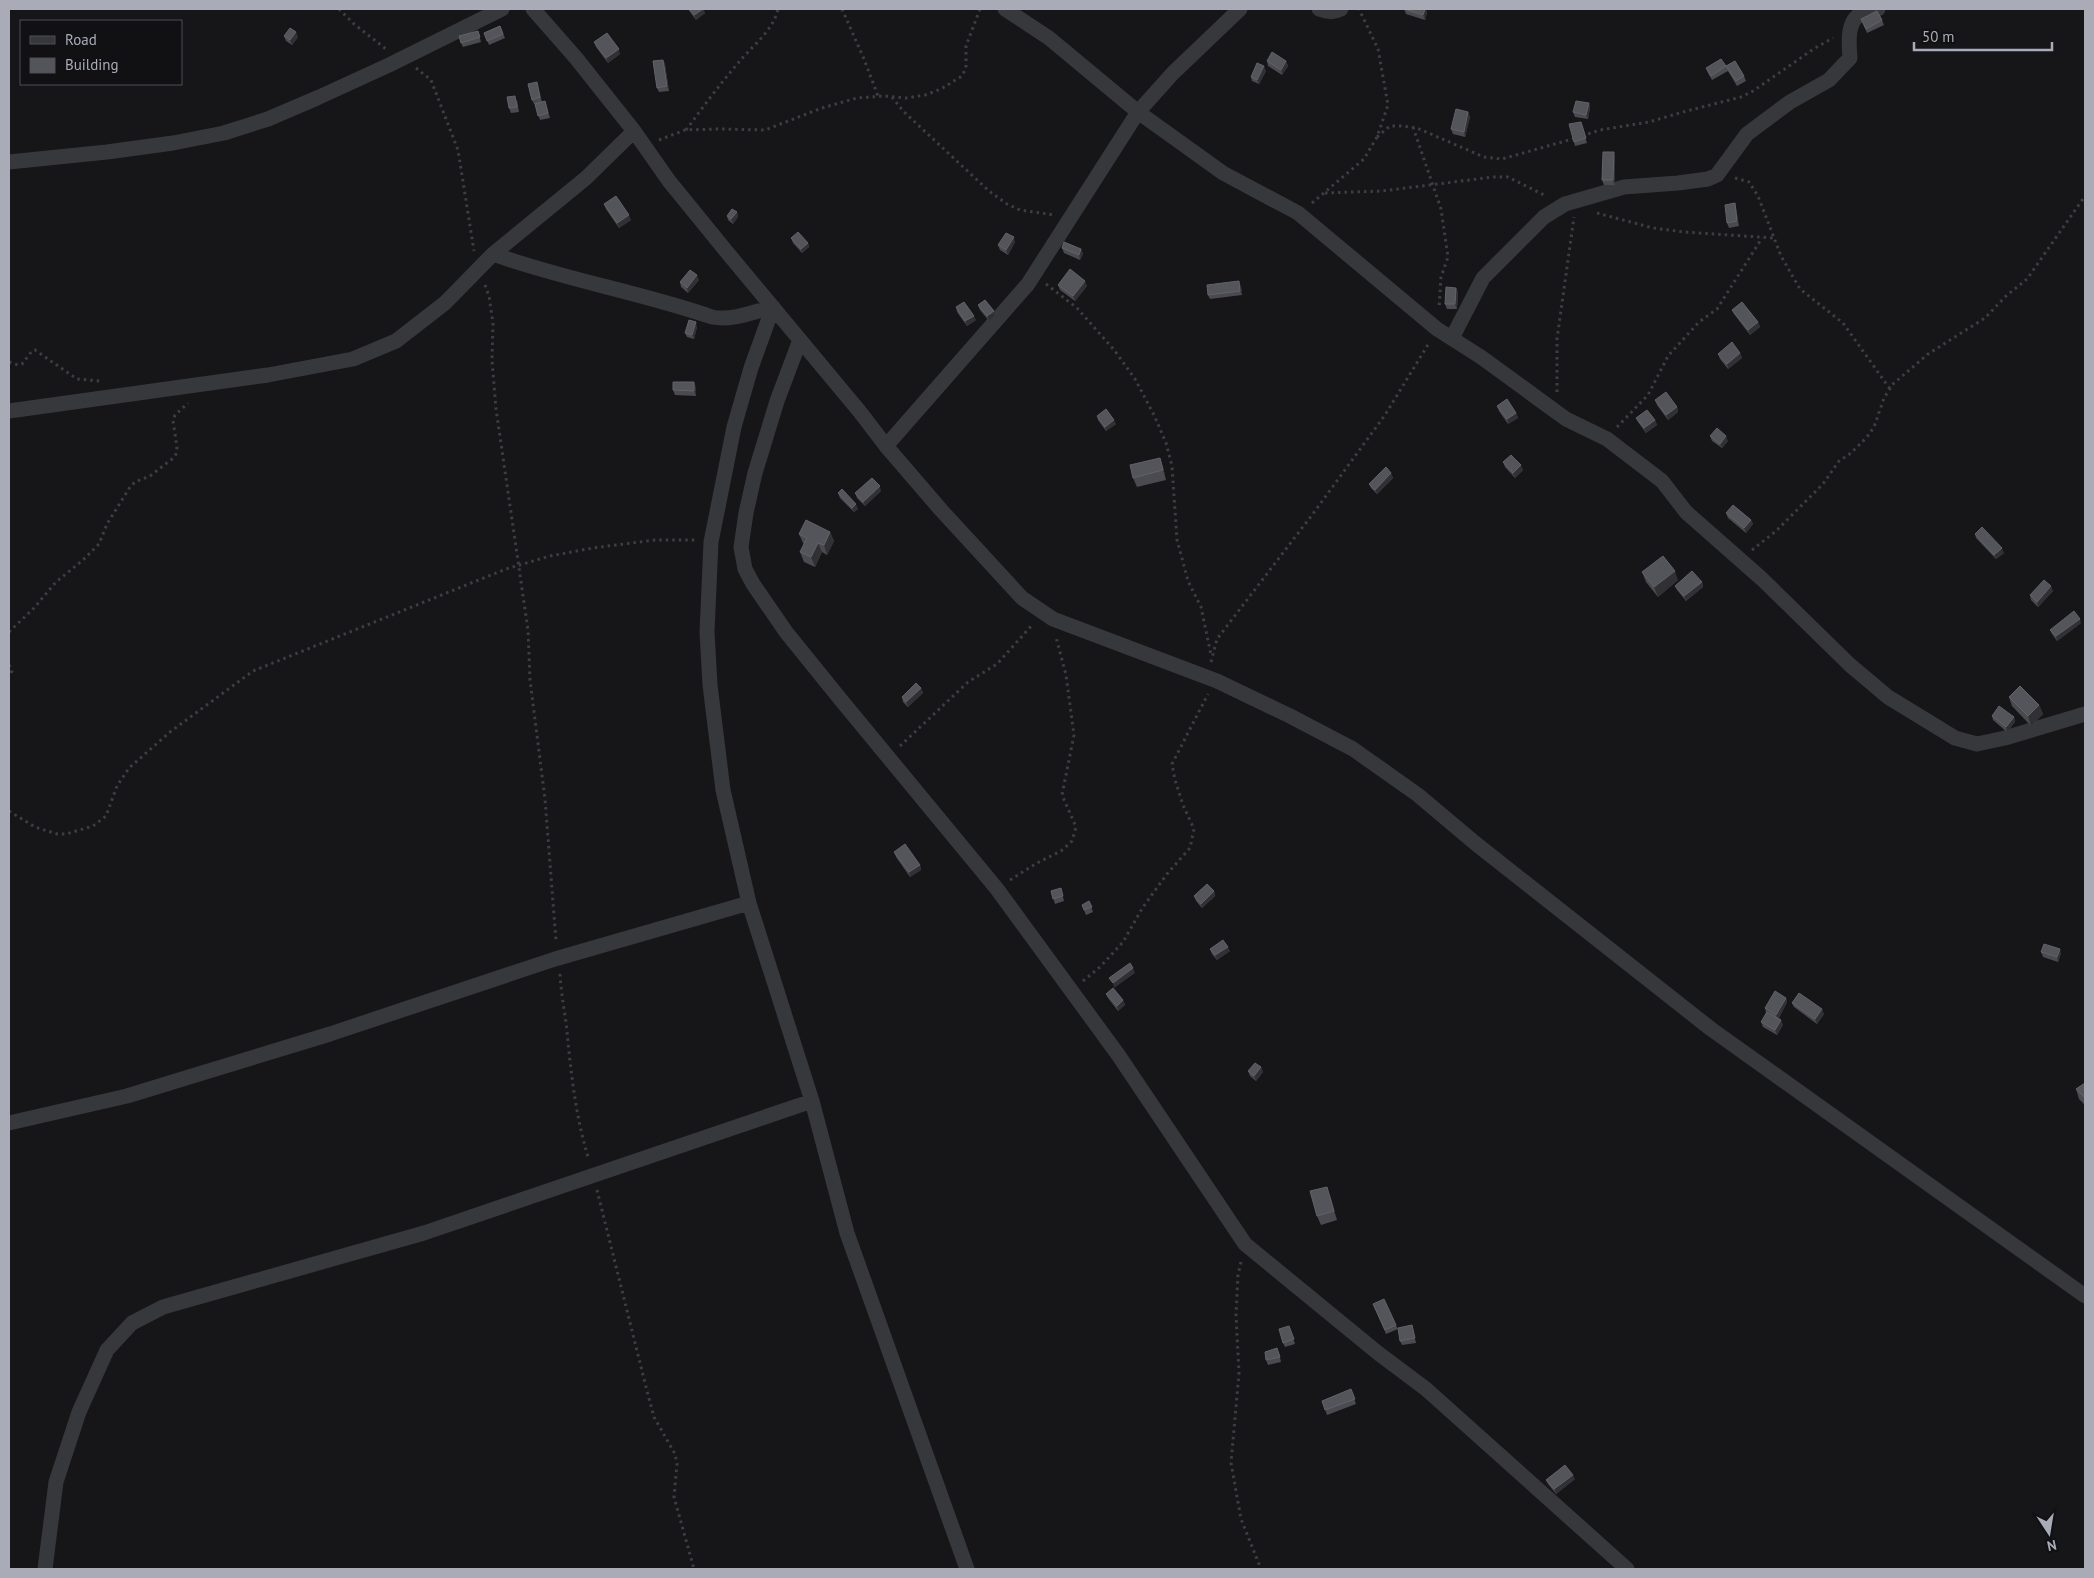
<svg xmlns="http://www.w3.org/2000/svg" width="2094" height="1578" font-family="'PT Sans',sans-serif">
	<style>
		.lines { fill: none; stroke-linecap: round; stroke-linejoin: round }
		.path { stroke: #3d3e43; stroke-width: 3; stroke-dasharray: 2.5 4; stroke-linecap: butt }
		.minor { stroke: #37383c; stroke-width: 15 }
		.wall { fill: #4a4a50 }
		.shaded-wall { fill: #313135 }
		.building { fill: #54555b; stroke: #626269 }
	</style>
	<rect width="100%" height="100%" fill="#161618"/>
	<g class="lines">
		<path class="path" d="M339 9 354 24 386 49
			M842 9 864 59 878 96
			M416 68 431 80 458 150 474 251
			M892 97 903 111 989 191 1007 204 1020 210 1054 215
			M1413 127 1441 209 1448 257 1441 277 1439 309
			M686 130C703 107 720 84 739 62 753 45 773 31 778 9
			M1582 136 1600 130 1649 122 1683 112 1741 97 1753 91 1815 48 1833 38
			M1377 137 1390 126H1402L1417 128 1484 157 1502 159 1576 138
			M659 140 685 130 719 129 765 130 822 108 857 98 884 96 906 98 925 95 941 89 962 76 966 68V46L980 9
			M1735 178 1749 182 1758 196 1781 256 1800 289 1843 323 1890 389
			M1325 193 1382 191 1493 177H1508L1546 196
			M1312 203 1364 159 1377 137 1388 105 1378 49 1359 9
			M1597 213 1653 228 1684 232 1774 238
			M1046 284 1077 308 1115 351 1135 379 1154 415 1166 443 1172 466 1177 540 1183 562 1188 581 1201 607 1211 655
			M485 285 489 296 493 323 492 360 496 409 528 630 530 680 545 799 556 941
			M9 362 18 365 22 364 32 351 35 350 77 379 100 381
			M1557 392V339L1574 217
			M1617 427 1648 395 1668 356 1699 322 1717 309 1762 238
			M1752 550 1776 531 1823 484 1839 461 1851 453 1867 437 1874 427 1884 398 1893 384 1928 354 1985 318 2006 296 2027 279 2085 196
			M9 632 34 608 56 582 83 560 99 544 107 524 130 487 135 482 150 476 172 459 176 454 177 447 173 421 175 415 188 403
			M1211 662 1217 639 1312 515 1385 415 1429 343
			M9 665 12 671 9 675
			M900 746 968 682 997 664 1033 624
			M9 811 35 827 57 834H66L93 826 106 816 117 786 129 768 170 732 253 671 506 569 550 556 593 548 655 540H696
			M1010 880 1037 863 1061 851 1072 841 1076 827 1062 795 1074 735 1066 675 1056 637
			M560 974C561 994 565 1012 567 1031 571 1074 576 1119 589 1160
			M1083 981 1100 967 1123 942 1143 907 1167 874 1190 848 1194 829 1183 805 1175 780 1172 764 1208 694
			M597 1190 647 1391 654 1417 675 1454 677 1464 674 1497 694 1569
			M1241 1262 1238 1275 1236 1315 1239 1373 1231 1463 1241 1519 1261 1569"/>
		<path class="minor" d="M533 9 576 58 634 131 669 181 726 251 860 412 886 446 941 510 1022 598 1053 619 1217 681 1290 716 1353 749 1418 795 1475 843 1711 1029 2085 1296
			M1005 9 1049 38 1138 112 1223 173 1298 213 1437 329 1481 357 1566 419 1607 439 1662 481 1686 512 1762 579 1850 665 1888 697 1955 738 1977 744 2005 738 2085 714
			M1319 9C1327 12 1333 13 1341 9
			M9 162 107 152 173 143 224 133 268 119 317 98 389 65 502 9
			M493 254C565 280 640 292 712 317 732 321 753 312 773 307
			M773 307 751 368 734 427 711 542 707 632 710 685 723 790 749 903 812 1101 847 1233 967 1569
			M1452 338 1483 278 1544 217 1565 204 1624 187 1678 183 1708 179 1717 175 1747 134 1790 102 1829 80 1850 58C1849 44 1846 21 1862 13 1867 11 1873 10 1878 9
			M800 340 777 401 755 473 746 513 741 547 745 569 753 584 786 632 841 700 997 889 1119 1056 1245 1244 1378 1353 1426 1389 1627 1569
			M9 411 268 375 353 359 396 341 445 303 493 254 586 178 634 131
			M886 446 1028 284 1138 112 1173 73 1240 9
			M9 1123 127 1096 189 1077 330 1034 555 959 749 903
			M45 1569 56 1482 79 1412 107 1350 132 1323 163 1307 424 1233 812 1101"/>
	</g>
	<path class="wall" d="M688 9H703L705 13 696 20Z
		M1404 9 1427 12 1425 20 1406 14Z
		M1861 19 1882 20 1884 25 1867 33Z
		M500 26 505 38 489 45 484 33Z
		M478 31 481 42 463 47 461 43Z
		M284 36 298 37 292 45 286 41Z
		M594 42 620 54 608 63 596 47Z
		M663 60 665 64 669 91 659 92 657 88Z
		M1267 61H1286L1288 66 1282 75 1268 66Z
		M1726 66 1728 71 1712 80 1708 73 1706 68Z
		M1726 66 1744 76 1746 81 1737 86 1728 71Z
		M1266 71 1259 84 1252 81 1251 77Z
		M538 87 542 102 545 101 550 118 540 120 535 104H534L532 100Z
		M517 100 519 112 511 113 509 108Z
		M1589 103 1590 108 1588 119 1575 117 1573 112Z
		M1468 112 1470 117 1465 137 1453 134 1451 129Z
		M1581 122 1587 143 1575 146 1574 142Z
		M1615 157V185H1604L1602 180Z
		M1735 203 1736 208 1739 226 1729 228 1727 223Z
		M604 204 631 220 619 228 606 209Z
		M737 212 738 217 733 224 728 220 727 216Z
		M791 238 808 243 809 247 802 253 793 243Z
		M1015 242 1008 255 1000 250 998 245Z
		M1062 248 1081 249 1083 254 1080 260 1064 253Z
		M699 280 688 293 681 287 680 282Z
		M1058 285 1087 286 1075 301 1060 290Z
		M1241 286 1242 295 1210 299 1208 295Z
		M1456 288 1458 293 1457 309H1447L1445 304Z
		M978 305 994 311 995 316 989 321 980 310Z
		M956 307 976 320 967 326 957 312Z
		M1732 310 1758 322 1760 327 1750 335 1734 314Z
		M697 327 694 339 687 337 685 333Z
		M1740 353 1742 358 1728 369 1720 359 1718 354Z
		M696 387V396L675 395 673 390Z
		M1655 400 1677 407 1678 412 1668 420 1657 405Z
		M1497 406 1516 413 1518 418 1508 424 1499 411Z
		M1097 416 1116 424 1106 431 1098 420Z
		M1636 418 1655 420 1657 425 1646 433 1638 422Z
		M1710 436 1728 441 1722 448 1712 441Z
		M1160 458 1163 467 1166 480 1137 487 1133 478Z
		M1503 462 1523 470 1515 478 1505 467Z
		M1391 473 1393 478 1377 494 1371 488 1369 484Z
		M881 491 865 506 857 498 855 493Z
		M838 493 858 509 854 512 840 498Z
		M1726 513 1751 520 1753 524 1746 533 1728 518Z
		M830 532 834 541 827 555 822 552 815 567 804 562 800 552 804 544 803 543 799 534Z
		M1975 534 2004 553 1996 559 1976 538Z
		M1642 572 1678 580 1658 597 1646 582Z
		M1702 582 1703 587 1686 601 1677 590 1675 586Z
		M2053 591 2038 607 2031 600 2030 595Z
		M2081 623 2057 641 2052 634 2050 630Z
		M921 688 923 693 908 707 903 702 902 697Z
		M2009 697 2039 705 2043 714 2031 726 2012 706Z
		M1992 716 2014 717 2015 722 2007 732 1993 720Z
		M894 852 920 865 921 870 910 877 896 857Z
		M1061 888 1064 901 1055 904 1051 891Z
		M1214 891 1215 896 1202 908 1196 901 1194 896Z
		M1089 901 1093 912 1086 915 1082 905Z
		M1210 949 1230 951 1217 960 1212 954Z
		M2041 952 2061 953 2058 962 2043 957Z
		M1106 994 1123 1000 1125 1005 1118 1011 1108 998Z
		M1786 998 1787 1002 1779 1018 1783 1025 1777 1035 1763 1027 1761 1022 1766 1013 1765 1008Z
		M1792 1003 1824 1014 1817 1024 1794 1007Z
		M1261 1067 1263 1072 1256 1081 1250 1076 1248 1071Z
		M2085 1083V1105L2079 1099 2076 1089Z
		M1330 1196 1337 1220 1321 1225 1317 1216Z
		M1373 1304 1396 1325 1398 1329 1386 1334Z
		M1412 1325 1416 1343 1402 1345 1400 1341Z
		M1289 1326 1295 1344 1285 1347 1283 1343Z
		M1279 1353 1281 1362 1268 1365 1266 1360Z
		M1351 1389 1356 1404 1327 1415 1322 1401Z
		M1575 1479 1556 1494 1548 1484 1546 1480Z"/>
	<path class="shaded-wall" d="M703 9 705 13 696 20 694 15Z
		M1425 9H1426L1427 12 1425 20 1423 15Z
		M296 32 298 37 292 45 290 40Z
		M619 49 620 54 608 63 606 58Z
		M663 60 665 64 669 91 667 86Z
		M1286 61 1288 66 1282 75 1281 70Z
		M1264 66 1266 71 1259 84 1257 80Z
		M1589 103 1590 108 1588 119 1586 115Z
		M1468 112 1470 117 1465 137 1464 132Z
		M1614 152 1615 157V185L1613 180Z
		M1735 203 1736 208 1739 226 1737 221Z
		M737 212 738 217 733 224 731 219Z
		M629 215 631 220 619 228 617 223Z
		M1014 237 1015 242 1008 255 1006 250Z
		M808 243 809 247 802 253 801 249Z
		M1081 249 1083 254 1080 260 1079 255Z
		M697 275 699 280 688 293 687 288Z
		M1085 281 1087 286 1075 301 1073 296Z
		M1239 281 1241 286 1242 295 1240 291Z
		M1456 288 1458 293 1457 309 1455 304Z
		M994 311 995 316 989 321 987 316Z
		M974 316 976 320 967 326 965 321Z
		M696 322 697 327 694 339 692 335Z
		M1758 322 1760 327 1750 335 1748 330Z
		M1740 353 1742 358 1728 369 1727 364Z
		M694 382 696 387V396L694 391Z
		M1677 407 1678 412 1668 420 1666 415Z
		M1516 413 1518 418 1508 424 1507 419Z
		M1114 420 1116 424 1106 431 1105 427Z
		M1655 420 1657 425 1646 433 1644 428Z
		M1726 436 1728 441 1722 448 1720 444Z
		M1160 458 1163 467 1166 480 1163 470Z
		M1521 465 1523 470 1515 478 1513 473Z
		M1391 473 1393 478 1377 494 1375 490Z
		M880 486 881 491 865 506 863 502Z
		M856 504 858 509 854 512 852 508Z
		M1751 520 1753 524 1746 533 1744 528Z
		M830 532 834 541 827 555 824 545Z
		M818 543 822 552 815 567 811 557Z
		M2002 548 2004 553 1996 559 1994 555Z
		M1675 571 1678 580 1658 597 1654 587Z
		M1702 582 1703 587 1686 601 1684 596Z
		M2051 586 2053 591 2038 607 2037 602Z
		M2080 619 2081 623 2057 641 2056 636Z
		M921 688 923 693 908 707 906 702Z
		M2039 705 2043 714 2031 726 2028 716Z
		M2014 717 2015 722 2007 732 2006 727Z
		M920 865 921 870 910 877 909 872Z
		M1214 891 1215 896 1202 908 1201 904Z
		M1228 947 1230 951 1217 960 1215 955Z
		M2060 949 2061 953 2058 962 2057 957Z
		M1133 968 1135 973 1114 988 1113 983Z
		M1786 998 1787 1002 1778 1020 1776 1015Z
		M1123 1000 1125 1005 1118 1011 1117 1006Z
		M1822 1009 1824 1014 1817 1024 1815 1019Z
		M1781 1020 1783 1025 1777 1035 1775 1030Z
		M1261 1067 1263 1072 1256 1081 1254 1076Z
		M1327 1187 1330 1196 1337 1220 1334 1211Z
		M1573 1475 1575 1479 1556 1494 1554 1489Z"/>
	<path class="building" d="M689 9H703L694 15Z
		M1404 9H1425L1423 15Z
		M1877 11 1882 20 1866 29 1861 19Z
		M500 26 503 34 487 41 484 33Z
		M290 28 296 32 290 40 284 36Z
		M478 31 480 37 461 43 459 36Z
		M607 33 619 49 606 58 594 42Z
		M1272 52 1286 61 1281 70 1267 61Z
		M1721 59 1726 66 1711 76 1706 68Z
		M663 60 667 86 657 88 653 61Z
		M1735 61 1744 76 1736 81 1726 66Z
		M1257 63 1264 66 1257 80 1251 77Z
		M537 82 540 97 532 100 528 84Z
		M515 96 517 107 509 108 507 97Z
		M545 101 548 113 538 116 535 104Z
		M1576 101 1589 103 1586 115 1573 112Z
		M1456 109 1468 112 1464 132 1451 129Z
		M1581 122 1586 138 1574 142 1569 124Z
		M1603 152H1614L1613 180H1602Z
		M616 196 629 215 617 223 604 204Z
		M1735 203 1737 221 1727 223 1725 205Z
		M732 209 737 212 731 219 727 216Z
		M798 232 808 243 801 249 791 238Z
		M1006 233 1014 237 1006 250 998 245Z
		M1064 242 1081 249 1079 255 1062 248Z
		M1070 269 1085 281 1073 296 1058 285Z
		M690 270 697 275 687 288 680 282Z
		M1239 281 1240 291 1208 295 1207 285Z
		M1446 287 1456 288 1455 304H1445Z
		M985 300 994 311 987 316 978 305Z
		M964 302 974 316 965 321 956 307Z
		M1742 302 1758 322 1748 330 1732 310Z
		M689 320 696 322 692 335 685 333Z
		M1732 342 1740 353 1727 364 1718 354Z
		M673 382H694V391L673 390Z
		M1666 392 1677 407 1666 415 1655 400Z
		M1507 399 1516 413 1507 419 1497 406Z
		M1106 409 1114 420 1105 427 1097 416Z
		M1647 410 1655 420 1644 428 1636 418Z
		M1717 428 1726 436 1720 444 1710 436Z
		M1511 455 1521 465 1513 473 1503 462Z
		M1160 458 1163 470 1133 478 1130 465Z
		M1386 467 1391 473 1375 490 1369 484Z
		M872 478 880 486 863 502 855 493Z
		M842 489 856 504 852 508 838 493Z
		M1733 505 1751 520 1744 528 1726 513Z
		M806 520 830 532 824 545 818 543 811 557 800 552 807 538 799 534Z
		M1982 527 2002 548 1994 555 1975 534Z
		M1663 556 1675 571 1654 587 1642 572Z
		M1692 571 1702 582 1684 596 1675 586Z
		M2044 580 2051 586 2037 602 2030 595Z
		M2074 611 2080 619 2056 636 2050 630Z
		M916 683 921 688 906 702 902 697Z
		M2020 686 2039 705 2028 716 2009 697Z
		M1999 706 2014 717 2006 727 1992 716Z
		M905 844 920 865 909 872 894 852Z
		M1207 884 1214 891 1201 904 1194 896Z
		M1061 888 1063 896 1053 899 1051 891Z
		M1089 901 1092 907 1084 910 1082 905Z
		M1223 940 1228 947 1215 955 1210 949Z
		M2044 944 2060 949 2057 957 2041 952Z
		M1130 963 1133 968 1113 983 1109 978Z
		M1113 988 1123 1000 1117 1006 1106 994Z
		M1775 991 1786 998 1776 1015 1765 1008Z
		M1799 993 1822 1009 1815 1019 1792 1003Z
		M1767 1012 1781 1020 1775 1030 1761 1022Z
		M1255 1063 1261 1067 1254 1076 1248 1071Z
		M2085 1083V1098L2076 1089Z
		M1327 1187 1334 1211 1317 1216 1310 1191Z
		M1384 1299 1396 1325 1385 1330 1373 1304Z
		M1412 1325 1415 1338 1400 1341 1398 1328Z
		M1289 1326 1294 1339 1283 1343 1279 1329Z
		M1277 1348 1280 1357 1266 1360 1265 1352Z
		M1351 1389 1355 1399 1325 1410 1322 1401Z
		M1565 1465 1573 1475 1554 1489 1546 1480Z"/>
	<rect width="2094" height="1578" fill="none" stroke="#a9acb7" stroke-width="20"/>
	<rect x="20" y="20" width="162" height="65" fill="#111113" stroke="#4e4f55"/>
	<rect x="30" y="36" width="25" height="8" fill="#37383c" stroke="#4e4f55"/>
	<text x="65" y="45" font-size="15" fill="#a9acb7">Road</text>
	<rect x="30" y="58" width="25" height="15" fill="#54555b" stroke="#4e4f55"/>
	<text x="65" y="70" font-size="15" fill="#a9acb7">Building</text>
	<g transform="translate(2049 1533) rotate(168)" stroke="#111113" stroke-width="4" paint-order="stroke">
	<path d="M0-4L9 19L0 12L-9 19Z" fill="#a9acb7"/>
	<text y="-8" font-size="14" font-weight="bold" text-anchor="middle" fill="#a9acb7">N</text>
	</g>
	<path d="M1914 42v8h138v-8" fill="none" stroke="#a9acb7" stroke-width="2.5"/>
	<text x="1922" y="42" font-size="15" fill="#a9acb7" stroke="#111113" stroke-width="4" paint-order="stroke">50 m</text>
</svg>
